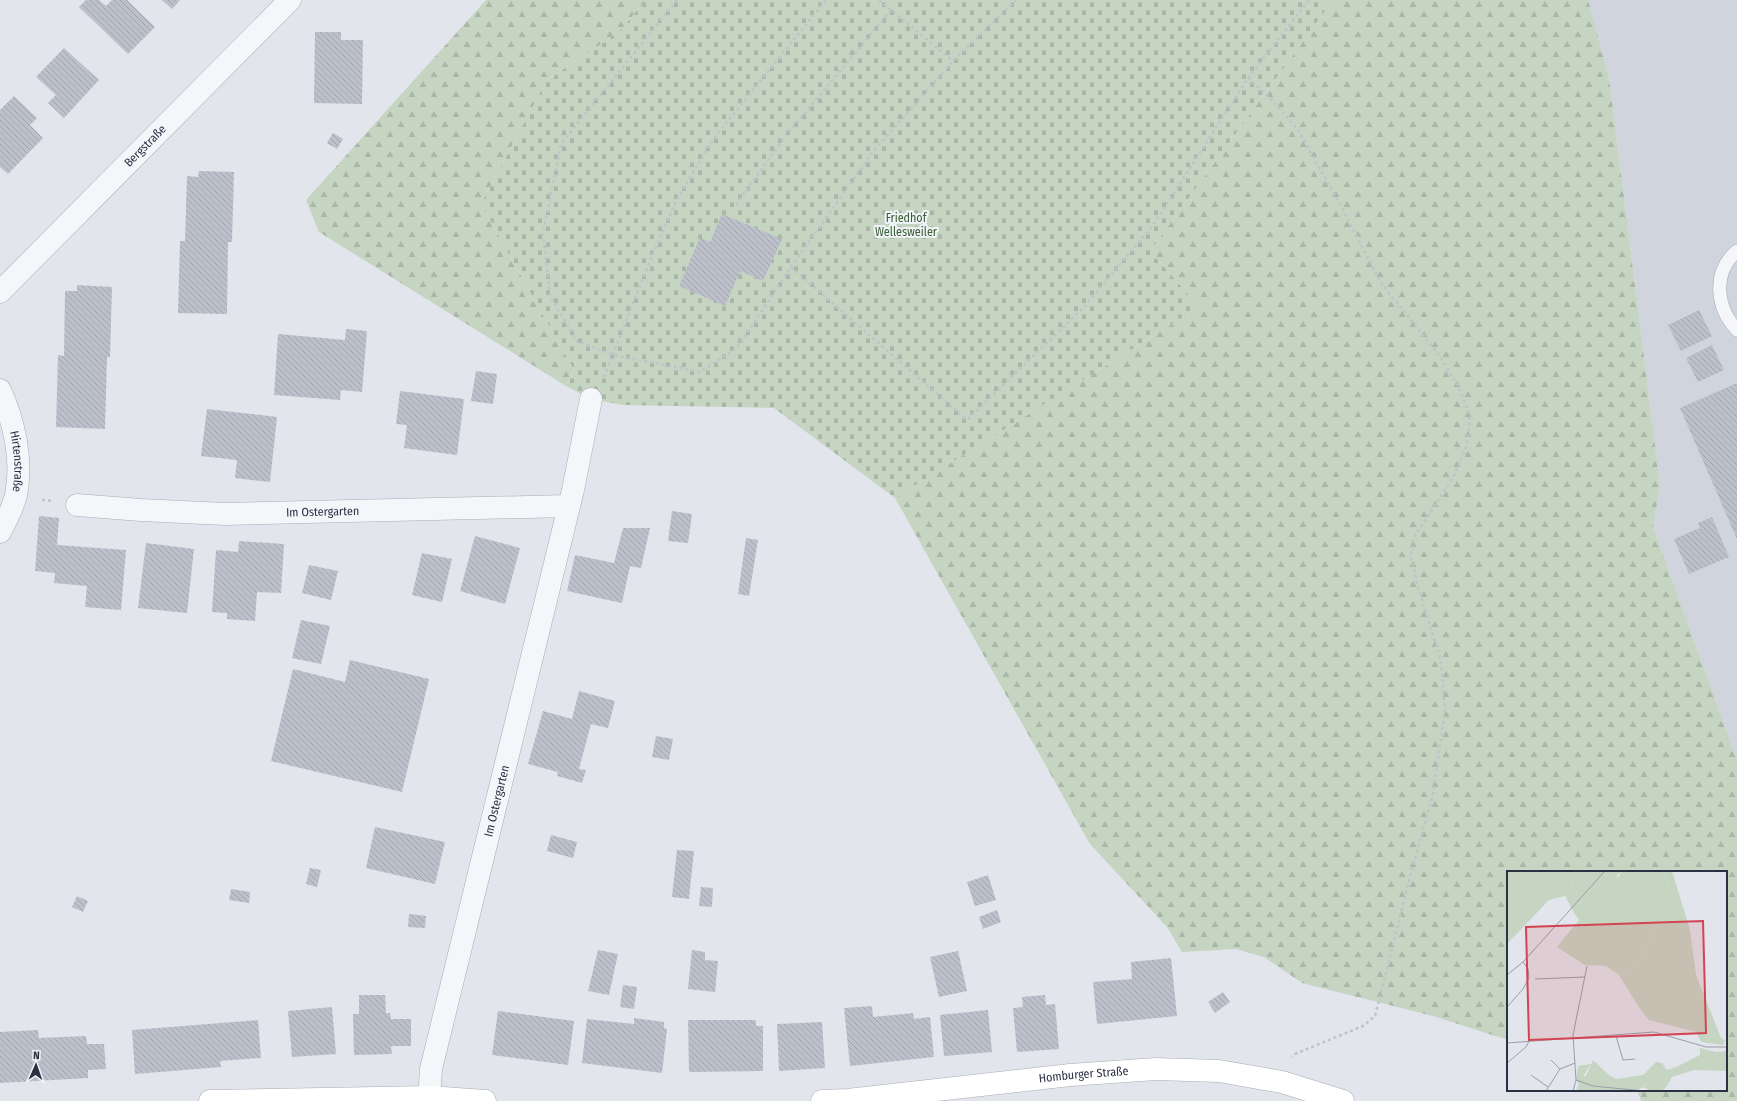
<svg xmlns="http://www.w3.org/2000/svg" width="1737" height="1101" font-family="'Fira Sans Condensed',sans-serif">
	<style>
		.built { fill: #d0d4dd }
		.forest { fill: url(#forest-firs) }
		.cemetery { fill: url(#cemetery-stones) }
		.building { fill: url(#building-back-hatch) }
		.lines { fill: none; stroke-linecap: round; stroke-linejoin: round }
		.service-casing { stroke: #a7abb5; stroke-width: 14 }
		.minor-casing { stroke: #a7abb5; stroke-width: 23 }
		.secondary-casing { stroke: #a7abb5; stroke-width: 23 }
		.path { stroke: #c0c3ca; stroke-width: 2.5; stroke-dasharray: 3 3; stroke-linecap: butt }
		.service { stroke: #f5f6f9; stroke-width: 13 }
		.minor { stroke: #f5f6f9; stroke-width: 22 }
		.secondary { stroke: #fff; stroke-width: 22 }
		.labels { text-anchor: middle; stroke-width: 4; stroke-linejoin: round; paint-order: stroke }
		.street-label { font-size: 12px; fill: #293143; stroke: #f1f4f8 }
		.park-label { font-size: 12px; fill: #3b6036; stroke: #f1f4f8 }
		.inset-road { fill: none; stroke: #989da8; stroke-width: 1 }
		.view { fill: #d34351; fill-opacity: 0.15; stroke: #d34351; stroke-width: 2 }
		.inset-edge { fill: none; stroke: #293143; stroke-width: 2 }
	</style>
	<defs>
		<pattern id="forest-firs" width="22" height="20" patternUnits="userSpaceOnUse"><rect width="22" height="20" fill="#c6d5c2"/><path d="M5 1l3.5 6h-7zM16 11l3.5 6h-7z" fill="#aab7a8"/></pattern>
		<pattern id="cemetery-stones" width="16" height="16" patternUnits="userSpaceOnUse"><rect width="16" height="16" fill="#c6d5c2"/><path d="M2 7V4a2 2 0 0 1 4 0v3zM10 15v-3a2 2 0 0 1 4 0v3z" fill="#aab7a8"/></pattern>
		<pattern id="building-back-hatch" width="6" height="6" patternUnits="userSpaceOnUse"><rect width="6" height="6" fill="#bcc0cb"/><path d="M-1 5l2 2M0 0l6 6M5-1l2 2" fill="none" stroke="#a2a5b0"/></pattern>
	</defs>
	<rect width="100%" height="100%" fill="#e2e5eb"/>
	<path class="built" d="M1588 0H1737V760L1653 527 1660 485 1609 77Z"/>
	<path class="forest" d="M486 0H646L618 33 547 80 481 204 574 370 566 386 319 232 306 200Z
		M1333 0H1588L1609 77 1660 485 1653 527 1737 760V1101H1641L1637 1090H1726V872H1508V1040L1433 1016 1302 983 1264 957 1236 949 1182 952 1167 927 1090 844 895 498 1199 307 1150 251Z"/>
	<path class="cemetery" d="M646 0H1333L1150 251 1199 307 895 498 774 408 623 405 591 399 566 386 574 370 481 204 547 80 618 33Z"/>
	<path class="building" d="M86 0H99L106 6 112 0H127L155 27 128 54 79 7Z
		M162 0H180L172 9Z
		M315 32H341V40H363L362 104 314 103Z
		M64 48 99 80 64 118 48 103 56 95 36 77Z
		M14 96 37 118 30 125 43 138 8 174 0 167V110Z
		M333 133 343 139 337 149 327 143Z
		M199 171 234 172 232 242H228L227 314 178 313 180 241H185L187 176 198 177Z
		M722 214 782 239 763 281 740 271 725 306 679 286 700 238 710 242Z
		M77 285 112 287 110 357H107L105 429 56 427 58 355 64 356 65 291H77Z
		M1699 310 1712 336 1681 351 1668 325Z
		M346 329 367 331 362 392 341 390 340 400 274 395 278 334 345 340Z
		M1712 345 1724 370 1698 382 1686 358Z
		M476 371 497 374 493 404 471 401Z
		M1737 383V539L1680 408Z
		M400 391 464 399 457 455 404 448 407 425 396 424Z
		M207 409 277 417 270 482 235 478 237 460 201 456Z
		M672 511 692 514 688 543 668 541Z
		M39 516 59 518 57 545 126 550 121 610 85 607 87 586 54 583 55 573 35 571Z
		M1712 517 1729 557 1689 574 1674 539 1700 528 1698 523Z
		M623 528H650L641 568 630 566 622 603 567 591 575 555 614 563Z
		M475 536 520 548 505 604 460 591Z
		M746 538 758 540 749 596 738 594Z
		M239 541 284 544 281 593 257 592 255 621 227 619V613L212 612 216 550 238 552Z
		M146 543 194 549 187 613 138 608Z
		M422 553 452 559 442 602 412 595Z
		M309 565 338 571 331 600 302 593Z
		M301 620 330 626 321 664 292 658Z
		M350 660 429 679 402 792 271 761 293 669 345 682Z
		M579 691 615 701 608 728 591 724 579 769 586 770 582 783 557 776 558 772 528 764 543 711 572 719Z
		M656 736 673 739 669 760 652 757Z
		M375 827 445 842 435 884 366 868Z
		M551 835 577 842 573 858 547 851Z
		M677 850 694 851 689 899 672 897Z
		M310 868 321 870 317 887 306 884Z
		M988 875 996 900 975 906 967 882Z
		M701 887 713 888 712 907 699 906Z
		M231 889 250 892 249 903 229 900Z
		M77 896 88 901 83 912 72 907Z
		M997 910 1001 922 983 929 979 917Z
		M409 914 426 916 425 928 408 927Z
		M598 950 618 954 609 995 588 991Z
		M692 950 705 952V960L718 961 715 992 688 989Z
		M958 951 967 991 939 997 930 957Z
		M1171 958 1177 1016 1097 1024 1093 982 1132 979 1131 962Z
		M623 985 637 987 634 1009 620 1007Z
		M1223 992 1230 1002 1215 1013 1208 1002Z
		M359 995H385L386 1013H390L391 1019H411V1046H391L392 1054 354 1055 353 1014H359Z
		M1045 995 1046 1005 1055 1004 1059 1049 1017 1052 1013 1008 1023 1007 1022 997Z
		M872 1006 873 1017 913 1013 914 1019 930 1017 934 1057 850 1066 844 1008Z
		M332 1007 336 1054 292 1057 288 1011Z
		M988 1010 992 1052 944 1056 940 1015Z
		M498 1011 574 1021 568 1065 492 1055Z
		M634 1018 664 1022V1028L667 1029 662 1073 582 1063 587 1019 634 1024Z
		M258 1020 261 1058 220 1061 221 1067 135 1074 132 1030Z
		M688 1020H756V1026H763V1071L689 1072Z
		M822 1022 825 1068 779 1071 777 1024Z
		M38 1030 39 1038 86 1036 87 1044H104L106 1069 88 1070V1078L0 1083V1032Z"/>
	<g class="lines">
		<defs>
			<path id="service" d="M1737 251C1712 272 1716 308 1737 330"/>
			<g id="minor">
				<path id="s1" d="M0 292 290 0"/>
				<path id="s2" d="M0 390C14 421 23 460 16 495 13 508 6 521 0 532"/>
				<path id="s3" d="M77 505 141 510 225 514 568 506"/>
				<path id="s4" d="M429 1101 431 1069 573 490 591 399"/>
			</g>
			<g id="secondary">
				<path d="M210 1101 429 1097 485 1101"/>
				<path id="s5" d="M822 1101 848 1100 1070 1075 1156 1069 1219 1071 1282 1082 1343 1101"/>
			</g>
		</defs>
		<use href="#service" class="service-casing"/>
		<use href="#minor" class="minor-casing"/>
		<use href="#secondary" class="secondary-casing"/>
		<path class="path" d="M677 0 561 144 543 233 550 296 577 341 613 355 700 372 737 348 791 267 872 153 953 61 1016 0
			M879 0 953 61
			M1248 78 1271 99 1298 130 1340 204 1381 283 1436 351 1458 385 1470 415 1467 445 1454 476 1413 539 1411 557 1418 587 1441 661 1445 711 1432 798 1413 865 1375 1016 1363 1026 1295 1054 1292 1057
			M736 205 784 138 891 10
			M791 267 967 420 1084 307 1154 224 1248 78 1309 0
			M604 377 647 268 676 201 714 138 826 0
			M42 500 53 501"/>
		<use href="#service" class="service"/>
		<use href="#minor" class="minor"/>
		<use href="#secondary" class="secondary"/>
	</g>
	<g class="labels">
		<g class="street-label">
			<text dy="4" stroke="none"><textPath href="#s1" startOffset="206">Bergstraße</textPath></text>
			<text dy="4" stroke="none"><textPath href="#s2" startOffset="74">Hirtenstraße</textPath></text>
			<text dy="4" stroke="none"><textPath href="#s3" startOffset="246">Im Ostergarten</textPath></text>
			<text dy="4" stroke="none"><textPath href="#s4" startOffset="308">Im Ostergarten</textPath></text>
			<text dy="4" stroke="none"><textPath href="#s5" startOffset="263">Homburger Straße</textPath></text>
		</g>
		<g class="park-label">
			<text x="906" y="222">Friedhof<tspan x="906" dy="14">Wellesweiler</tspan></text>
		</g>
	</g>
	<g transform="translate(1507 871)">
		<rect width="220" height="220" fill="#e2e5eb"/>
		<path d="M0 0H59L64 2 66 15 85 3 83 0H101L66 40 58 25 42 29 0 73ZM84 193 76 205 135 215 148 209H155L161 213 156 220H144L136 216 129 220H69L72 213 69 209 71 195Z" fill="#c6d5c2"/>
		<path d="M59 0H83L85 3 84 6 68 17 66 15 64 2ZM101 0H116L110 4 108 24 75 63 78 94 50 76 72 49 66 40ZM157 0H165L183 59 189 104 214 167 218 169 216 174 194 171 189 161 142 149 133 138 112 104 142 83 137 78 157 47 164 24ZM193 177 209 181 220 180V200L187 199 165 206 161 213 155 209H148L135 215 95 209 93 211 77 209 86 189 103 205 110 208 136 204 149 191 155 192 160 199 169 196 193 184Z" fill="#c6d5c2"/>
		<path d="M116 0H157L164 24 157 47 137 78 142 83 112 104 99 95 78 94 68 75 75 63 108 24 102 16Z" fill="#c6d5c2"/>
		<path class="inset-road" d="M0 104 16 91 98 0M28 108 78 106M0 136 16 118 22 107 21 98 16 91M109 165 116 189 128 188M0 172 147 161 199 176H220M44 189 53 198M0 192 19 176 22 170M24 204 41 216M69 209 86 215 137 220M39 220 53 198 68 192M66 220 69 209 66 164 80 95"/>
		<path class="view" d="M196 50 199 162 22 169 19 56Z"/>
		<rect width="220" height="220" class="inset-edge"/>
	</g>
	<g transform="translate(36 1065) rotate(2)" stroke="#f1f4f8" stroke-width="3" paint-order="stroke">
	<path d="M0-3L7 15L0 10L-7 15Z" fill="#293143"/>
	<text y="-6" font-size="11" font-weight="bold" text-anchor="middle" fill="#293143">N</text>
	</g>
</svg>
